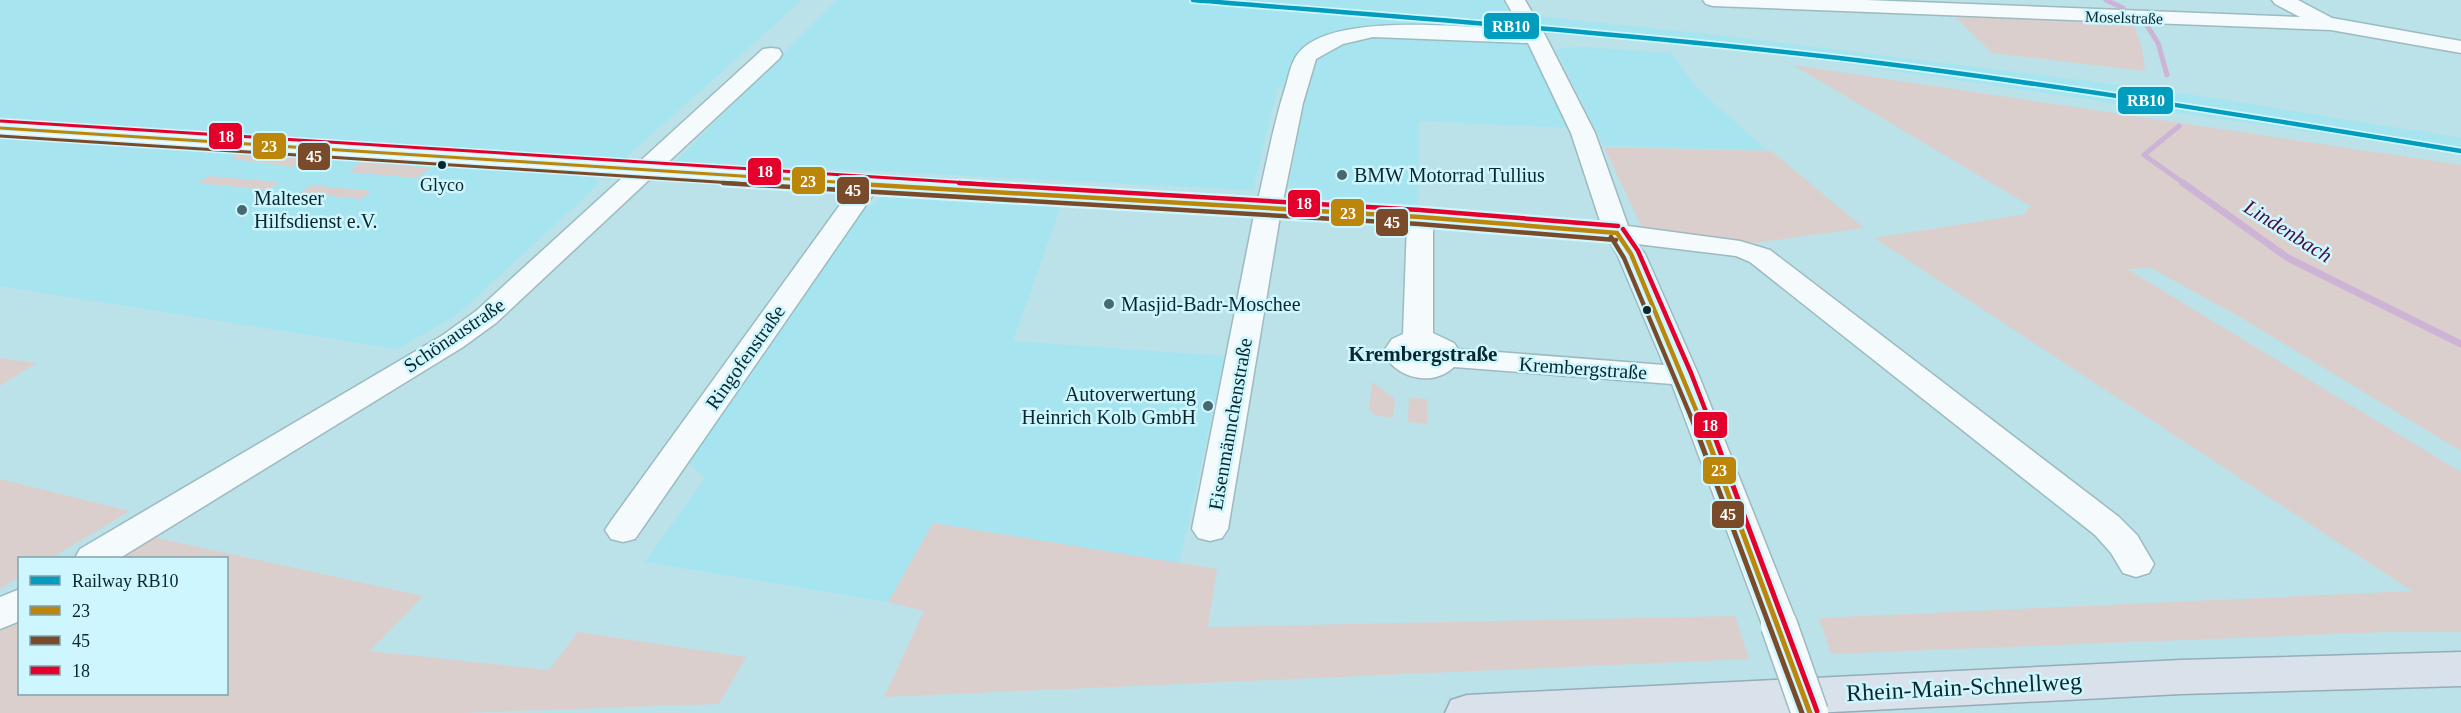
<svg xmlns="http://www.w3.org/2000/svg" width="2461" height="713" font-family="Georgia,serif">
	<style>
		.built { fill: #a6e4f0 }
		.green { fill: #dbcfcd }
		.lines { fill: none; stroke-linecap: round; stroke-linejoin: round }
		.stream-far1 { stroke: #cdb4d6; stroke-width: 5 }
		.stream { stroke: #cdb4d6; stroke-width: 7 }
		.minor-casing { stroke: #9cbac0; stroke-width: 3 }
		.highway-casing { stroke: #96acb7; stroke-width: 3 }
		.minor { fill: #f5fafc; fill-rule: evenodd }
		.highway { fill: #d9e1ea; fill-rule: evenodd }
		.minor-bridge-casing { stroke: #9cbac0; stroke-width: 39; stroke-linecap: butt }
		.minor-bridge { stroke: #f5fafc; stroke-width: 36 }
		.bus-1-far2-casing { stroke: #cef6fe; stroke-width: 6 }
		.bus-1-far1-casing { stroke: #cef6fe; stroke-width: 9 }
		.bus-1-casing { stroke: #cef6fe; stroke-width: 10 }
		.bus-2-far2-casing { stroke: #cef6fe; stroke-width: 6 }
		.bus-2-far1-casing { stroke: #cef6fe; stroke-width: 9 }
		.bus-2-casing { stroke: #cef6fe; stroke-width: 10 }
		.bus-3-far2-casing { stroke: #cef6fe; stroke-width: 6 }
		.bus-3-far1-casing { stroke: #cef6fe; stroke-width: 9 }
		.bus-3-casing { stroke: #cef6fe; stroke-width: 10 }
		.bus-1-far2 { stroke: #bc860b; stroke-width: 3 }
		.bus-1-far1 { stroke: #bc860b; stroke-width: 4.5 }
		.bus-1 { stroke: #bc860b; stroke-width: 5 }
		.bus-2-far2 { stroke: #7a4b2a; stroke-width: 3 }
		.bus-2-far1 { stroke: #7a4b2a; stroke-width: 4.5 }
		.bus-2 { stroke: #7a4b2a; stroke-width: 5 }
		.bus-3-far2 { stroke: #e4002b; stroke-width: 3 }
		.bus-3-far1 { stroke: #e4002b; stroke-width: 4.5 }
		.bus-3 { stroke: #e4002b; stroke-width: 5 }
		.rail-1-casing { stroke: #cef6fe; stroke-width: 8 }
		.rail-1 { stroke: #019cbe; stroke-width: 4.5 }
		.bus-dot { fill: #09272d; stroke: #cef6fe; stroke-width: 2 }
		.poi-dot { fill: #47686f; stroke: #cef6fe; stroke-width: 2 }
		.labels { text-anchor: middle; stroke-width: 5; stroke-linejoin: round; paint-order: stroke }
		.far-street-label { font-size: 16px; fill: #09272d; stroke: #cef6fe }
		.bus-label { font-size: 18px; fill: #09272d; stroke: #cef6fe }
		.poi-label { font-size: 20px; fill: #09272d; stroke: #cef6fe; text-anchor: start }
		.street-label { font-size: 20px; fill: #09272d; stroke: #cef6fe }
		.water-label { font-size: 21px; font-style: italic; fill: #470943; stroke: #cef6fe }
		.neighbourhood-label { font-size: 21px; font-weight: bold; fill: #09272d; stroke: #cef6fe }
		.near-street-label { font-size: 24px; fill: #09272d; stroke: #cef6fe }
		.line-badge { stroke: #cef6fe; stroke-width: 2 }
		.badge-label { font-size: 16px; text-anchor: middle; font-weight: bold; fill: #fff }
	</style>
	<rect width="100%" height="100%" fill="#bbe1e9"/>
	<path class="built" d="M0 0H802L625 158 0 117Z
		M837 0H1502L1509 13 1744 38 2175 92 2461 138V154L1751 50 1517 32 1332 36 1300 50 1289 85 1277 88 1253 190 676 161Z
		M1369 36 1528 44 1572 128 1419 121 1418 211 1310 203 1299 200 1291 195 1289 186 1311 65 1316 54Z
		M1585 47 1667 53 1670 51 1695 86 1766 150 1604 146 1556 50 1561 48Z
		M0 136 592 177 599 184 458 314 397 349 0 286Z
		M900 193 1062 203 1013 341 1225 356 1179 564 933 523 888 602 645 562 705 478 687 461 861 213 885 194Z"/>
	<path class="green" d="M1953 15 2133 22 2142 48 2145 71 1992 53Z
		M1793 65 2461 165V451L2238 316 2151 268 2127 269 2461 472V632H2388L1831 654 1819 618 2412 591 1874 238 2026 214V209L2032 207Z
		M1604 147 1771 151 1864 228 1755 243 1644 232Z
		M237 154 305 158 293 167 233 159Z
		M362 162 430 168 417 178 348 172Z
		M209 176 279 182 267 190 198 183Z
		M311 185 372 191 361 199 300 193Z
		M0 358 36 363 0 386Z
		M1372 382 1395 399 1393 418 1375 415 1369 410Z
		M1409 397 1427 399V424L1408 422Z
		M0 479 130 511 51 558H20L19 577 0 589Z
		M933 523 1217 569 1208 627 1735 616 1749 659 884 697 924 611 888 602Z
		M153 537 423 596 370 651 549 670 578 632 746 657 719 704 460 713H0V631L19 619 20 694H226V558H118Z"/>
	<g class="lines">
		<path class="stream-far1" d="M2106 0 2123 8
			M2146 24 2158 43 2167 75
			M2179 126 2144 155 2185 184"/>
		<path class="stream" d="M2183 183 2288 258 2461 344"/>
		<defs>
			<path id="minor" d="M1505 0H1525L1546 37 1595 133 1628 226 1740 241 1770 250 2119 517 2137 535 2154 564 2149 573 2136 577 2123 573 2111 553 2095 535 1750 262 1736 256 1637 244 1645 254 1699 376 1798 625 1792 635 1779 639 1766 635 1672 384 1454 367C1432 388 1395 378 1383 352L1392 339 1403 334 1407 224 1280 216 1228 529 1222 538 1210 541 1198 538 1192 529 1254 215 875 192 635 539 623 542 611 539 605 530 611 521 850 191 650 179 496 323 463 347 120 558H75L80 549 443 335 476 311 623 177 0 135V121L638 163 763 49 771 48 779 49 782 54 779 59 665 165 1258 200C1267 161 1274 122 1286 85 1289 75 1291 63 1297 55 1327 10 1473 28 1522 30ZM1373 37 1528 43 1571 133 1601 224 1283 201 1303 103 1316 59 1343 44ZM1433 226 1609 240 1617 254 1664 365 1458 349 1454 343 1433 333ZM1417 349 1430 354 1431 356 1425 359 1417 357 1413 352Z
				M1703 0H1866L2300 17 2275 4 2272 0H2298L2332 18 2461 41V53L2331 30 1713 6 1706 4Z
				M20 589V621L0 629V597Z"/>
			<path id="highway" d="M2461 652V686L2181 694 1814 713H1445L1451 700 1467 695 2181 660Z"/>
		</defs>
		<use href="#minor" class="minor-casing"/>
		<use href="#highway" class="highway-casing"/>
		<use href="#minor" class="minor"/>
		<use href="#highway" class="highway"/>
		<defs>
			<path id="minor-bridge" d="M1779 625 1810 713"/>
		</defs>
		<use href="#minor-bridge" class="minor-bridge-casing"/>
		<use href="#minor-bridge" class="minor-bridge"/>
		<defs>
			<path id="bus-1-far2" d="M0 128 866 184"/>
			<path id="bus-1-far1" d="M841 183 1420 217 1617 233
				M1617 233 1631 254 1699 417"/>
			<path id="bus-1" d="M1699 416 1810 713"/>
			<path id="bus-2-far2" d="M0 136 748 184"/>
			<path id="bus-2-far1" d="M723 183 1419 224 1616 240
				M1611 237 1624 258 1691 417"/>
			<path id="bus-2" d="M1691 416 1802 713"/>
			<path id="bus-3-far2" d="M1 121 985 184"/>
			<path id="bus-3-far1" d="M959 183 1420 210 1618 226
				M1623 229 1638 251 1691 373 1708 417"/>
			<path id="bus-3" d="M1707 416 1817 711"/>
		</defs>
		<use href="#bus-1-far2" class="bus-1-far2-casing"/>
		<use href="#bus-1-far1" class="bus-1-far1-casing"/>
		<use href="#bus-1" class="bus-1-casing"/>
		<use href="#bus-2-far2" class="bus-2-far2-casing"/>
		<use href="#bus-2-far1" class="bus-2-far1-casing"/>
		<use href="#bus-2" class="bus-2-casing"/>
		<use href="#bus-3-far2" class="bus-3-far2-casing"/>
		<use href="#bus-3-far1" class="bus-3-far1-casing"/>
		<use href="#bus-3" class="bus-3-casing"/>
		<use href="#bus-1-far2" class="bus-1-far2"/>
		<use href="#bus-1-far1" class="bus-1-far1"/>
		<use href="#bus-1" class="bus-1"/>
		<use href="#bus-2-far2" class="bus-2-far2"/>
		<use href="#bus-2-far1" class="bus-2-far1"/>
		<use href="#bus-2" class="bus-2"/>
		<use href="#bus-3-far2" class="bus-3-far2"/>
		<use href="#bus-3-far1" class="bus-3-far1"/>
		<use href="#bus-3" class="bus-3"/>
		<defs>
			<path id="rail-1" d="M1193 0C1408 18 1624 33 1839 58 2047 83 2254 117 2461 151"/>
		</defs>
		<use href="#rail-1" class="rail-1-casing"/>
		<use href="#rail-1" class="rail-1"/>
	</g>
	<g class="bus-dot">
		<circle cx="442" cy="165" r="5"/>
		<circle cx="1647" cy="310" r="5"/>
	</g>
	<g class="poi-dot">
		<circle cx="1342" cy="175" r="6"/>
		<circle cx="242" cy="210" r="6"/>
		<circle cx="1109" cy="304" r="6"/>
		<circle cx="1208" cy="406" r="6"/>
	</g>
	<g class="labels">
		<g class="far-street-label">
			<text transform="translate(2124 17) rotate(2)" y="6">Moselstraße</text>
		</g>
		<g class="bus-label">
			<text x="442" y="191">Glyco</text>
		</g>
		<g class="poi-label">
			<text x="1354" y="182">BMW Motorrad Tullius</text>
			<text x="254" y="205">Malteser<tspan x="254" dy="23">Hilfsdienst e.V.</tspan></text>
			<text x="1121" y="311">Masjid-Badr-Moschee</text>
			<text x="1196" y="401" text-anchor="end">Autoverwertung<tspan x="1196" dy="23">Heinrich Kolb GmbH</tspan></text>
		</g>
		<g class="street-label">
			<text transform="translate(454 335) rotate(-34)" y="7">Schönaustraße</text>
			<text transform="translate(745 357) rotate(-55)" y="7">Ringofenstraße</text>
			<text transform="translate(1583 368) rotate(4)" y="7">Krembergstraße</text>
			<text transform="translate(1230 424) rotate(-80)" y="7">Eisenmännchenstraße</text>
		</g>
		<g class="water-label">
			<text transform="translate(2288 231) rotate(32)" y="7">Lindenbach</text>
		</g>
		<g class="neighbourhood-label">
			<text x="1423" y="361">Krembergstraße</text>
		</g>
		<g class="near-street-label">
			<text transform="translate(1964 687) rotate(-3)" y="8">Rhein-Main-Schnellweg</text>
		</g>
	</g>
	<g class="line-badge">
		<rect x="1483" y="12" width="57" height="28" rx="6" fill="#019cbe"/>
		<rect x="2117" y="86" width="57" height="29" rx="6" fill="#019cbe"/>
		<rect x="208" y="122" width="35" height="28" rx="6" fill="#e4002b"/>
		<rect x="252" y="132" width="35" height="28" rx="6" fill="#bc860b"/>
		<rect x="297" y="142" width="34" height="29" rx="6" fill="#7a4b2a"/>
		<rect x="747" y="157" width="35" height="29" rx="6" fill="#e4002b"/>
		<rect x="791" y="166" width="35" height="29" rx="6" fill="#bc860b"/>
		<rect x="836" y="176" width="34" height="29" rx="6" fill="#7a4b2a"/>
		<rect x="1287" y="189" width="34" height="29" rx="6" fill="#e4002b"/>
		<rect x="1330" y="198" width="35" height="29" rx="6" fill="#bc860b"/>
		<rect x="1375" y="208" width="34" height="29" rx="6" fill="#7a4b2a"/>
		<rect x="1693" y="411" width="35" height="28" rx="6" fill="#e4002b"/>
		<rect x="1702" y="456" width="35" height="29" rx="6" fill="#bc860b"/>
		<rect x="1711" y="500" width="34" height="29" rx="6" fill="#7a4b2a"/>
	</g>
	<g class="badge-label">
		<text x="1511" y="32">RB10</text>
		<text x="2146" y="106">RB10</text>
		<text x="226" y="142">18</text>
		<text x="269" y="152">23</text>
		<text x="314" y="162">45</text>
		<text x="765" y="177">18</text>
		<text x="808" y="187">23</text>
		<text x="853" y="196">45</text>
		<text x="1304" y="209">18</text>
		<text x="1348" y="219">23</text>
		<text x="1392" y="228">45</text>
		<text x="1710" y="431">18</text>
		<text x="1719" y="476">23</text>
		<text x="1728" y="520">45</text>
	</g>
	<rect x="18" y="557" width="210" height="138" fill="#cef6fe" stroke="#7fa3aa" stroke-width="1.5"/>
	<rect x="30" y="576" width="30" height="9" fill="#019cbe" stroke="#7fa3aa" stroke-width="1.5"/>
	<text x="72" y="587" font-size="18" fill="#09272d">Railway RB10</text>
	<rect x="30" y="606" width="30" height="9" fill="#bc860b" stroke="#7fa3aa" stroke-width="1.5"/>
	<text x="72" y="617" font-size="18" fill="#09272d">23</text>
	<rect x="30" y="636" width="30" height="9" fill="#7a4b2a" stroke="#7fa3aa" stroke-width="1.5"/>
	<text x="72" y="647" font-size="18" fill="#09272d">45</text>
	<rect x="30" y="666" width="30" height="9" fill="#e4002b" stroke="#7fa3aa" stroke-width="1.5"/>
	<text x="72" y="677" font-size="18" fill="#09272d">18</text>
</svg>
